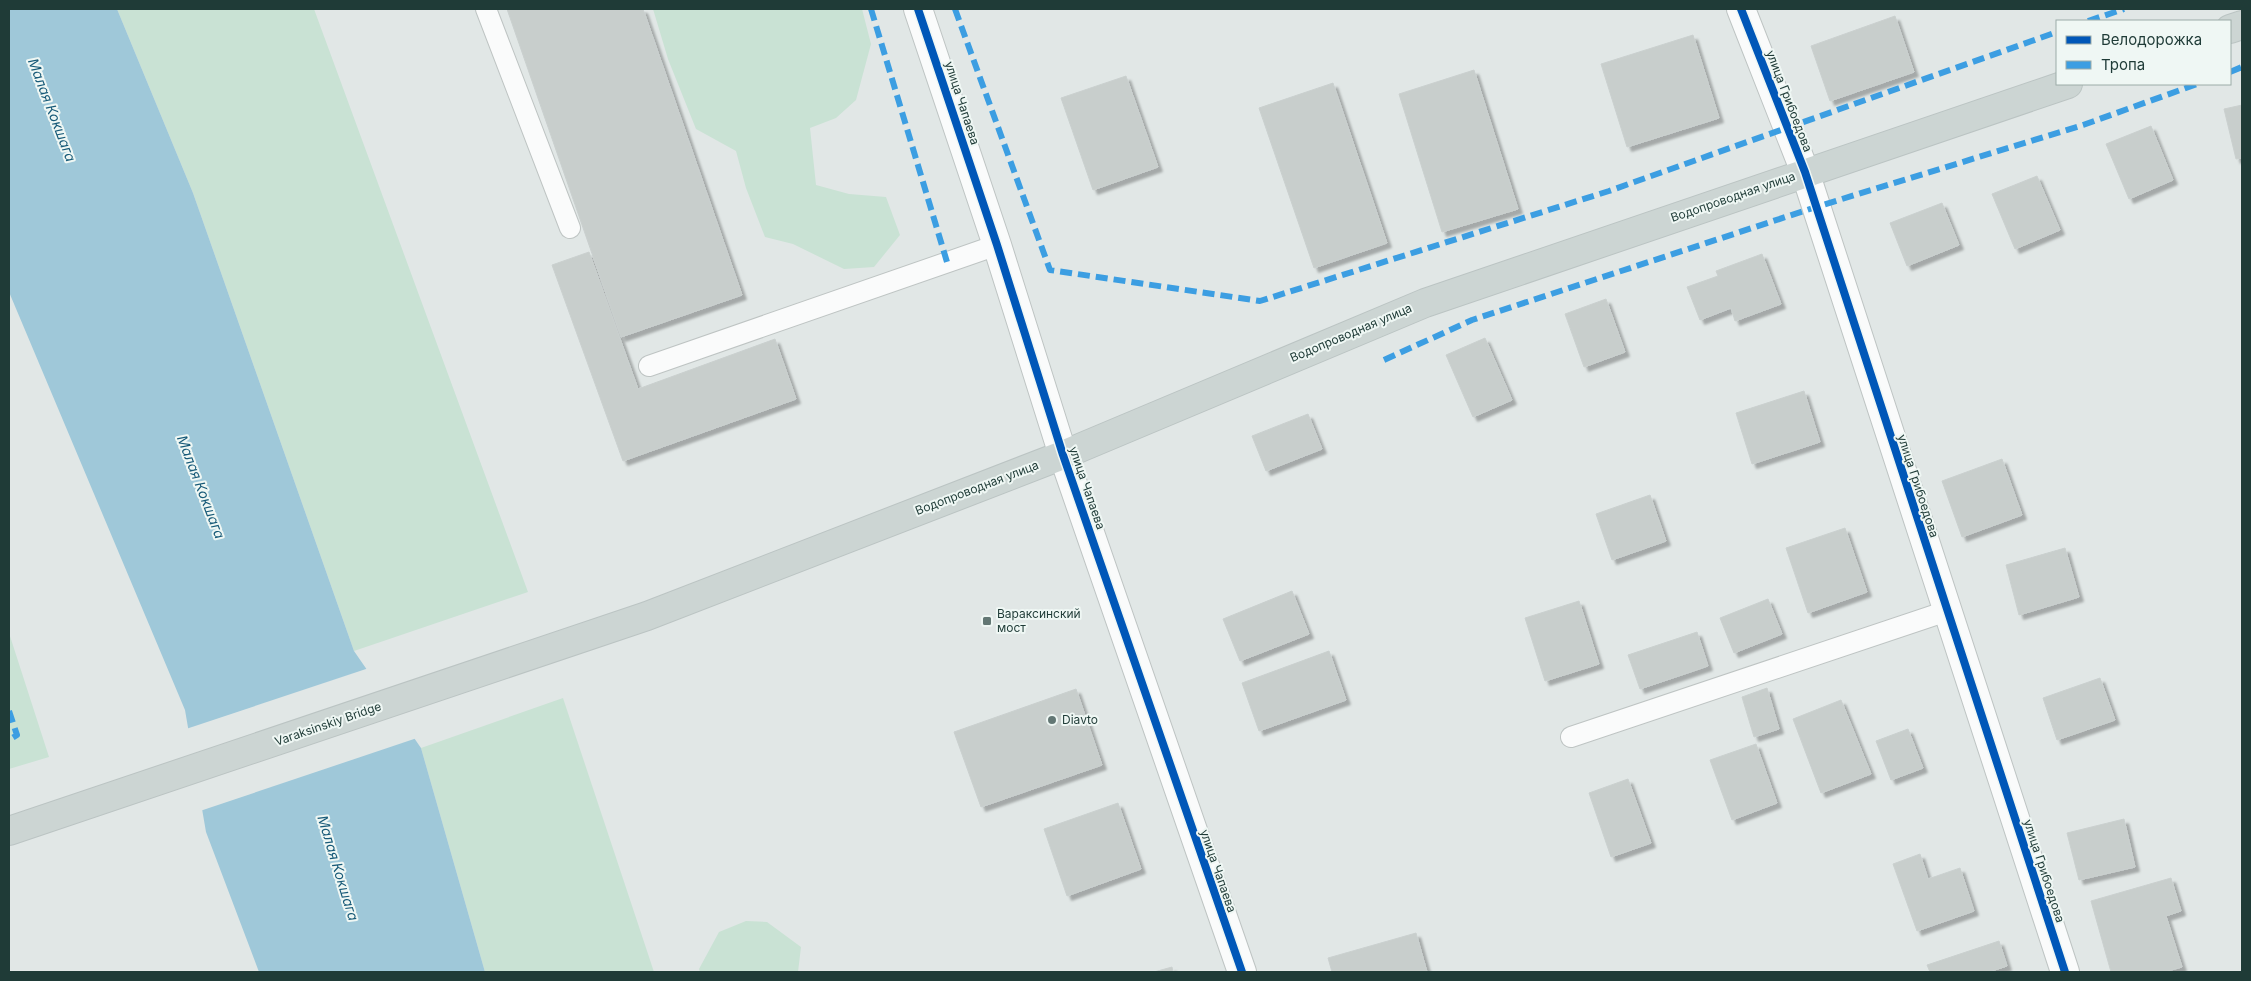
<svg xmlns="http://www.w3.org/2000/svg" width="2251" height="981" font-family="Inter,sans-serif">
	<style>
		.green { fill: #c9e2d4 }
		.water { fill: #9fc8d9 }
		.pier { fill: #e1e7e6 }
		.building { fill: #c8cecc; stroke: #cad0cf; filter: url(#shadow) }
		.lines { fill: none; stroke-linecap: round; stroke-linejoin: round }
		.service-casing { stroke: #bec4c3; stroke-width: 22 }
		.minor-casing { stroke: #bec4c3; stroke-width: 30 }
		.tertiary-casing { stroke: #bec4c3; stroke-width: 30 }
		.primary-casing { stroke: #bbc4c3; stroke-width: 30 }
		.service { stroke: #fafbfb; stroke-width: 20 }
		.minor { stroke: #fafbfb; stroke-width: 28 }
		.tertiary { stroke: #fafbfb; stroke-width: 28 }
		.primary { stroke: #ccd5d3; stroke-width: 28 }
		.quiet { stroke: #3c9ee2; stroke-width: 6; stroke-dasharray: 12 6; stroke-linecap: butt }
		.cycleway-casing { stroke: #eff7f4; stroke-width: 11 }
		.cycleway { stroke: #0057b8; stroke-width: 8 }
		.poi-dot { fill: #637774; stroke: #eff7f4; stroke-width: 2 }
		.labels { text-anchor: middle; stroke-width: 4; stroke-linejoin: round; paint-order: stroke }
		.street-label { font-size: 12px; fill: #1f3b37; stroke: #eff7f4 }
		.poi-label { font-size: 12px; fill: #1f3b37; stroke: #eff7f4; text-anchor: start }
		.water-label { font-size: 14px; font-style: italic; fill: #175a78; stroke: #eff7f4 }
	</style>
	<defs>
		<filter id="shadow"><feDropShadow dx="4.5" dy="4.5" stdDeviation="1" flood-color="#0004"/></filter>
	</defs>
	<rect width="100%" height="100%" fill="#e1e7e6"/>
	<path class="green" d="M117 9H314L528 592 354 651 193 193Z
		M653 9H862L871 44 856 100 836 118 810 128 816 185 849 194 886 197 900 235 874 267 844 269 793 244 765 237 746 188 736 151 696 129 668 59Z
		M9 633 49 757 9 769Z
		M563 698 654 972H485L421 748Z
		M746 921 767 922 801 947 798 972H700L699 969 719 932Z"/>
	<path class="water" d="M9 9H117L193 193 354 651 421 748 485 972H259L206 832 185 710 9 292Z"/>
	<path class="pier" d="M369 668 417 738 200 811 186 729Z"/>
	<path class="building" d="M507 9H643L742 295 621 337Z
		M1895 16 1914 72 1830 101 1811 46Z
		M1693 35 1719 118 1627 147 1601 64Z
		M1474 70 1518 209 1442 232 1399 94Z
		M1126 76 1158 167 1093 190 1061 98Z
		M1333 83 1387 243 1314 268 1259 108Z
		M2242 105V158L2236 159 2224 109Z
		M2151 126 2173 180 2129 199 2106 144Z
		M2037 176 2060 230 2015 249 1992 194Z
		M1942 203 1959 245 1907 266 1890 223Z
		M589 252 638 389 775 339 796 399 623 461 552 265Z
		M1762 254 1781 304 1735 321 1731 308 1700 320 1687 287 1718 276 1716 271Z
		M1606 299 1625 352 1584 367 1565 314Z
		M1485 338 1512 400 1473 417 1446 355Z
		M1804 391 1820 442 1752 464 1736 413Z
		M1308 414 1322 449 1266 471 1252 436Z
		M2002 459 2022 515 1962 537 1942 481Z
		M1650 495 1666 541 1612 560 1596 514Z
		M1845 528 1867 592 1808 613 1786 548Z
		M2065 548 2079 597 2019 615 2006 565Z
		M1292 591 1309 634 1240 661 1223 619Z
		M1768 599 1782 634 1734 653 1720 618Z
		M1579 601 1599 664 1545 681 1525 618Z
		M1697 632 1708 666 1640 689 1628 655Z
		M1329 651 1346 700 1259 731 1242 683Z
		M2100 678 2115 720 2057 740 2043 698Z
		M1767 688 1779 729 1754 737 1742 697Z
		M1076 689 1102 765 981 807 954 732Z
		M1841 700 1871 774 1821 793 1793 719Z
		M1908 729 1923 768 1891 780 1876 741Z
		M1756 744 1777 803 1732 820 1710 760Z
		M1628 779 1651 843 1611 857 1589 793Z
		M1118 803 1141 869 1067 896 1044 829Z
		M2124 819 2135 867 2079 880 2067 833Z
		M1920 854 1928 879 1960 868 1974 911 1917 931 1893 864Z
		M2171 878 2181 911 2166 916 2182 967 2164 972H2111L2091 901Z
		M1416 933 1427 972H1332L1328 958Z
		M1999 941 2007 966 1989 972H1930L1927 965Z
		M1172 967 1173 972H1154Z"/>
	<g class="lines">
		<defs>
			<path id="service" d="M486 9 570 228
				M649 366 997 245
				M1571 737 1947 611"/>
			<path id="minor" d="M1741 9 1805 172 2065 972
				M1063 455 1242 972"/>
			<path id="tertiary" d="M918 9 997 245 1063 455"/>
			<path id="primary" d="M2230 29 2242 25
				M9 831 647 616 1063 455 1425 303 2068 84"/>
		</defs>
		<use href="#service" class="service-casing"/>
		<use href="#minor" class="minor-casing"/>
		<use href="#tertiary" class="tertiary-casing"/>
		<use href="#primary" class="primary-casing"/>
		<use href="#service" class="service"/>
		<use href="#minor" class="minor"/>
		<use href="#tertiary" class="tertiary"/>
		<use href="#primary" class="primary"/>
		<path class="quiet" d="M871 9 947 262
			M955 9 1050 270 1260 301 1609 191 2057 32
			M2088 21 2124 9
			M2230 72 2242 67
			M1384 360 1472 320 1816 207 2083 125 2197 84
			M9 711 17 735 9 740"/>
		<defs>
			<path id="cycleway" d="M918 9 997 245 1063 455 1242 972
				M1741 9 1805 172 2065 972"/>
		</defs>
		<use href="#cycleway" class="cycleway-casing"/>
		<use href="#cycleway" class="cycleway"/>
	</g>
	<g class="poi-dot">
		<rect x="982" y="616" width="10" height="10" rx="2.5"/>
		<circle cx="1052" cy="720" r="5"/>
	</g>
	<g class="labels">
		<g class="street-label">
			<text transform="translate(1789 101) rotate(69)" y="4">улица Грибоедова</text>
			<text transform="translate(962 103) rotate(72)" y="4">улица Чапаева</text>
			<text transform="translate(1733 197) rotate(-19)" y="4">Водопроводная улица</text>
			<text transform="translate(1351 333) rotate(-23)" y="4">Водопроводная улица</text>
			<text transform="translate(1918 486) rotate(72)" y="4">улица Грибоедова</text>
			<text transform="translate(977 488) rotate(-21)" y="4">Водопроводная улица</text>
			<text transform="translate(1087 488) rotate(71)" y="4">улица Чапаева</text>
			<text transform="translate(328 724) rotate(-19)" y="4">Varaksinskiy Bridge</text>
			<text transform="translate(1218 871) rotate(71)" y="4">улица Чапаева</text>
			<text transform="translate(2044 871) rotate(72)" y="4">улица Грибоедова</text>
		</g>
		<g class="poi-label">
			<text x="997" y="618">Вараксинский<tspan x="997" dy="14">мост</tspan></text>
			<text x="1062" y="724">Diavto</text>
		</g>
		<g class="water-label">
			<text transform="translate(52 110) rotate(69)" y="5">Малая Кокшага</text>
			<text transform="translate(201 487) rotate(69)" y="5">Малая Кокшага</text>
			<text transform="translate(338 868) rotate(73)" y="5">Малая Кокшага</text>
		</g>
	</g>
	<rect width="2251" height="981" fill="none" stroke="#1f3b37" stroke-width="20"/>
	<rect x="2056" y="20" width="175" height="65" fill="#eff7f4" stroke="#9caca8"/>
	<rect x="2066" y="36" width="25" height="8" fill="#0057b8" stroke="#9caca8"/>
	<text x="2101" y="45" font-size="15" fill="#1f3b37">Велодорожка</text>
	<rect x="2066" y="61" width="25" height="8" fill="#3c9ee2" stroke="#9caca8"/>
	<text x="2101" y="70" font-size="15" fill="#1f3b37">Тропа</text>
</svg>
